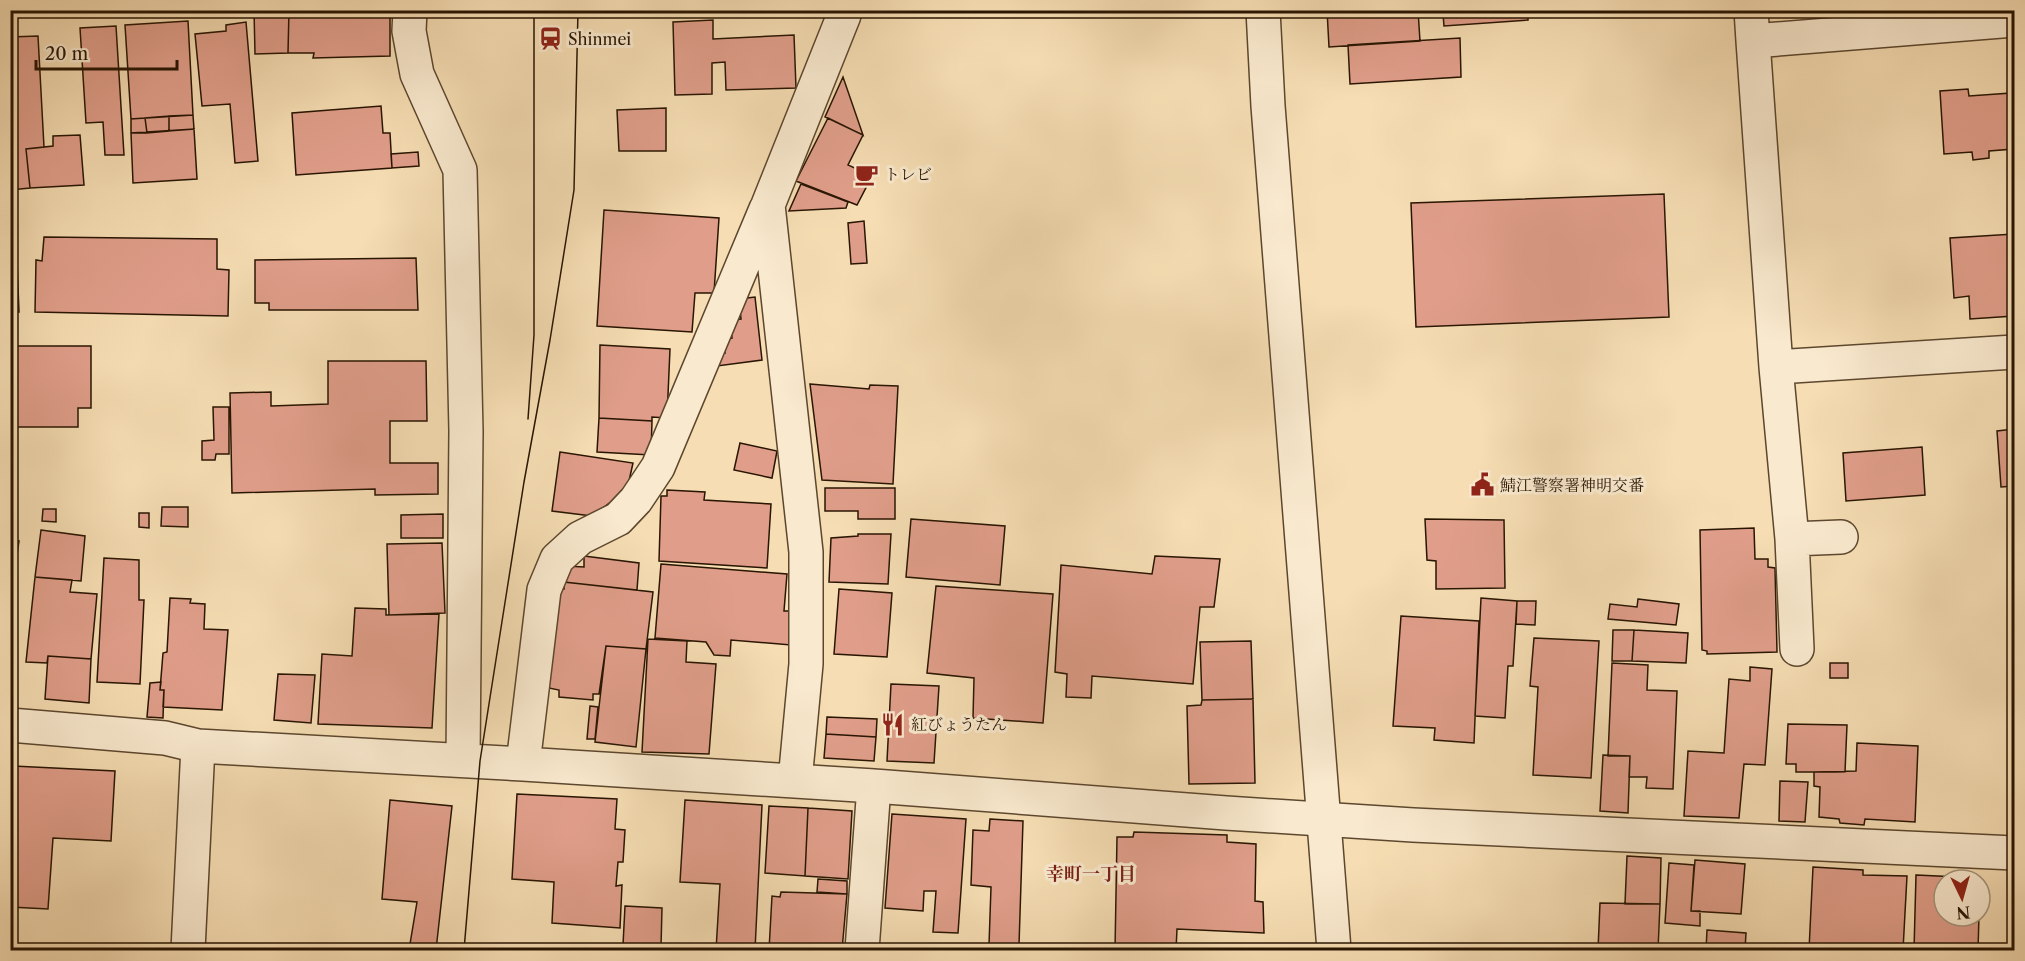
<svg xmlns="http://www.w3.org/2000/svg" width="2025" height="961" font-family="'Libre Caslon Text','Noto Serif JP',serif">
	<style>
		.building { fill: #e09e8a; stroke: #281502; stroke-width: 1.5 }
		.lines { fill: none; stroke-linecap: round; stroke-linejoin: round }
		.minor-casing { stroke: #5c472e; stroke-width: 36 }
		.tertiary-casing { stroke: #5c472e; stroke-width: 36 }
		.minor { stroke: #f9e9ce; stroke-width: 33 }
		.tertiary { stroke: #f9e9ce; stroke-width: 33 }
		.tram { stroke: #281502; stroke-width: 1.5 }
		.labels { text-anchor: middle; stroke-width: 6; stroke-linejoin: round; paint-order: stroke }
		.poi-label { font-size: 16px; fill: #281502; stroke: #f9e9ce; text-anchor: start }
		.neighbourhood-label { font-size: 18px; font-weight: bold; fill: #7a1f14; stroke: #f9e9ce }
	</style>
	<rect width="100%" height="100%" fill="#f6ddb3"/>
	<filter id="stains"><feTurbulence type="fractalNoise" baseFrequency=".00333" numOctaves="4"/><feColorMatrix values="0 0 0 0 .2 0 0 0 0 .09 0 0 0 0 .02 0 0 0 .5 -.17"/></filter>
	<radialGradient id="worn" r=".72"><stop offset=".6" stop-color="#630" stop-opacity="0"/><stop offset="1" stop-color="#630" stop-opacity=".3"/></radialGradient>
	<path class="building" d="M254 10H289L288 53 255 54Z
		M289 10H390V56L313 58 314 53H288Z
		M1327 10H1418L1420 41 1329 47Z
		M1476 10H1528V20L1444 26 1443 14Z
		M713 20V39L794 35 796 88 726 90 725 62 712 63V94L675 95 673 22Z
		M188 21 193 115 131 119 125 25Z
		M246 22 258 161 235 163 230 104 202 106 195 34 226 31V25Z
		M116 26 124 155H105L103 122 86 123 80 28Z
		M38 36 44 147 26 149 30 188 10 190V37Z
		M1460 38 1461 77 1350 84 1348 45Z
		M843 77 863 135 825 117Z
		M1968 89 1969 96 2011 93V90L2014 89V149L1989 151V158L1973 160 1972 152 1944 154 1940 91Z
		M381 106 383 133H390L392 168 296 175 292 113Z
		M666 108V151H619L617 110Z
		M193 115 194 129 169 131V116Z
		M169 116V131L147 133 145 118Z
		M145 118 147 133H131V119Z
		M828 118 863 135 848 165 872 176 857 205 796 181Z
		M194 129 197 179 133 183 131 133Z
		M80 135 84 185 30 188 26 149 53 146V136Z
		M418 152 419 166 392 168 391 154Z
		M801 184 848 202 846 208 789 211Z
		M10 190H17V226H10Z
		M1664 194 1669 317 1416 327 1411 203Z
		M604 210 719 218 714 293H695L692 332 597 326Z
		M864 221 867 263 851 264 848 223Z
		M2014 234V316L1970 319 1969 296 1954 298 1950 238Z
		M44 237 217 239V269L229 270 228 316 35 312 36 260 42 261Z
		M10 238H16L19 312H10Z
		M416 258 418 310H269V303H255V260Z
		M755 297 762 360 717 366 716 354 725 353 723 339 732 338 730 320 741 319 739 299Z
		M600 345 670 349 667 418 652 417V421L599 418Z
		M10 346H91V408H78V427H10Z
		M328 361H426L427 421H390V463H438V494L375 495V489L232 493 230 393 271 392V406L328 404Z
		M810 384 869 389 870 385 898 386 893 484 822 480Z
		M213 407H229V454H216L215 460H202V441L214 440Z
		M599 418 652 421 651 455 597 452Z
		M2014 429V486L2001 487 1997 431Z
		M740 443 777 451 772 478 734 470Z
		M1922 447 1925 495 1846 501 1843 453Z
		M560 452 633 463 627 490 592 516 552 511Z
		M825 488H895V519H858V511H825Z
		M667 490 705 492 704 500 771 504 767 568 659 561 661 496H667Z
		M162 507H188V527L161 526Z
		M43 509H56V522L42 521Z
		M139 513H149V528L139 527Z
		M443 514V538H401V515Z
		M911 519 1005 526 1000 585 906 577Z
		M1425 519 1504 520 1505 588 1436 589V561L1427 560Z
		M1754 528 1755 559H1768V567L1775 568 1777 652 1707 654V651L1702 650 1700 530Z
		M41 530 85 536 81 581 35 577Z
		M858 534H891L888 584 829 582 831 538 858 536Z
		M10 540 19 541 10 603Z
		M442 543 445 613 389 615 387 544Z
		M584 556 639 563 637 590 564 582 566 566 584 567Z
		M1155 556 1220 559 1214 607H1200L1193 684 1092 676 1091 698 1066 697 1067 674 1055 672 1061 565 1152 574Z
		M104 558 139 560V600H144L140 684 97 682Z
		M661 564 787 574 784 611H793L791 645 731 640 730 656 714 655 706 642 655 638Z
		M35 577 72 580 70 592 97 594 91 659 48 656 47 663 26 662Z
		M564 582 653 592 646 649 606 646 599 694H593V700L559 697V690L544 687 555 589H564Z
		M936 586 1053 594 1043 723 973 718 974 678 927 673Z
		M839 589 892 593 887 657 834 654Z
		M170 598 191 599 190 603 205 604 204 629 228 630 222 710 163 707 164 690H160L163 653 167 652Z
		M1481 598 1517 601 1513 666H1508L1505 718 1475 716Z
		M1638 599 1679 604 1676 625 1608 619 1610 604 1637 607Z
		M1517 601H1536L1535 625 1516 624Z
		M355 608 386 609V615L439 614 432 728 318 724 322 654 352 656Z
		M1401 616 1479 621 1474 743 1434 740 1435 728 1393 726Z
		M1613 630H1634L1632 661H1612Z
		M1634 630 1688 633 1686 663 1632 661Z
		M1534 638 1599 641 1591 778 1533 775 1538 687 1530 686Z
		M648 639 687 641 686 662 716 664 709 754 642 752Z
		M1251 641 1253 699 1202 700 1200 642Z
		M606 646 646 649 636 747 595 742Z
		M48 656 91 659 89 703 45 699Z
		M1612 663 1648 665 1647 690 1677 691 1673 789 1646 788 1647 777H1629L1630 756H1608Z
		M1830 663H1848V678H1830Z
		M1750 667 1772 669 1765 765 1744 764 1739 818 1684 816 1688 751 1724 753 1729 679 1750 681Z
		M278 674 315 675 311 723 274 720Z
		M161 682 160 690H164L163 718 147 717 150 683Z
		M891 684 939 686 934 763 887 761Z
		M1253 699 1255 783 1189 784 1187 706 1201 705 1202 700Z
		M590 706 598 707 595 739H587Z
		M827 717 877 719 876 737 826 734Z
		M1788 724 1847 725 1845 772H1796V764H1786Z
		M826 734 876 737 874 761 824 758Z
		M1857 743 1918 746 1915 822 1865 819 1864 825 1840 823 1839 819 1819 817 1820 787 1814 786V772L1856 771Z
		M1603 755 1630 756 1628 813 1600 811Z
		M13 766 115 771 111 841 53 838 48 909 10 907V866L17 790H12Z
		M1780 781 1808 782 1805 822 1779 821Z
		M517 794 617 799 615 829 625 830 623 862H618L616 886 622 885 620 928 552 923 554 882 512 879Z
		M390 800 452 806 436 950H409L417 902 382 899Z
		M685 800 762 805 755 950H716L720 884 680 882Z
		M769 806 808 808 805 876 765 873Z
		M808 808 852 811 848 879 805 876Z
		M892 814 966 819 958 933 933 932 936 891H924L923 911 885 908Z
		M990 819 1023 821 1019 945H989L991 887 971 885 973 830 989 831Z
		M1134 832 1227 835V842L1256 844 1255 901 1263 902 1264 933 1177 929 1176 950H1115L1117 837H1133Z
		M1627 856 1661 858 1660 904H1625Z
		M1695 860 1745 864 1741 914 1691 911Z
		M1669 863 1694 865 1691 911H1700V926L1665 923Z
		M1813 867 1863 870V875L1907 876 1903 950H1809Z
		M1916 875 1980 878V880H1944V916H1979L1978 950H1914Z
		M818 879 847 881V894L817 892Z
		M781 892 847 894 842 950H769L772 896 780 897Z
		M1600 903 1660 904 1658 950H1598Z
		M625 906 662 908 661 947 623 945Z
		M1707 930 1746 933 1745 950H1706Z
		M961 944 1019 945V950H961Z"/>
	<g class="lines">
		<defs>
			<path id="minor" d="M410 10 409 31 417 74 460 170 466 431 463 760
				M1751 10 1753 41 2014 20
				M1753 41 1776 367 2014 352
				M1776 367 1792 539 1797 649
				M1792 539 1841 537
				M10 725 165 738 198 746 523 764 874 786 1226 813 1413 825 2014 853
				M523 764 544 590 557 559 580 538 618 519 636 500 658 467 766 209
				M795 781 806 664V552L768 205 844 15 843 10
				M188 950 198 746
				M862 950 874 786"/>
			<path id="tertiary" d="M1263 10 1268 106 1334 950"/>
		</defs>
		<use href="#minor" class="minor-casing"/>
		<use href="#tertiary" class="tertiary-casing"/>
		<use href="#minor" class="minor"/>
		<use href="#tertiary" class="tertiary"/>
		<path class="tram" d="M528 419 534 335V10
			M464 950 480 761 524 482 550 340 574 190 578 10"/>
	</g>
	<defs>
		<symbol id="station-bare" viewBox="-9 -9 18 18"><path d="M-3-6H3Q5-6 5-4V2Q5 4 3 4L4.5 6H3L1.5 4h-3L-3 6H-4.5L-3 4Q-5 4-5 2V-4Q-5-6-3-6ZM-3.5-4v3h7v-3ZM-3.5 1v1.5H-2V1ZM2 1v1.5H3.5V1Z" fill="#8f2418" stroke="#f9e9ce" stroke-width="2.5" paint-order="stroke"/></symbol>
		<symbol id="cafe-bare" viewBox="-9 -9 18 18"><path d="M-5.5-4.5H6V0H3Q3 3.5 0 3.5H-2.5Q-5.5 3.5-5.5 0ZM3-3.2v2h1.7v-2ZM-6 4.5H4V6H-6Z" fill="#8f2418" stroke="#f9e9ce" stroke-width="2.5" paint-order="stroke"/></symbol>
		<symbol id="civic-bare" viewBox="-9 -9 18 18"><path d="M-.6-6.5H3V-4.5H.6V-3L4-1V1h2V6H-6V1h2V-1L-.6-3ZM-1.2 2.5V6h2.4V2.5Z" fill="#8f2418" stroke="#f9e9ce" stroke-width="2.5" paint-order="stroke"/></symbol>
		<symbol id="restaurant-bare" viewBox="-9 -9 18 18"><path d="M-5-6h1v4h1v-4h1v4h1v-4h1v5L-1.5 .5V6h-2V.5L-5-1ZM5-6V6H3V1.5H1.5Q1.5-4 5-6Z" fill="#8f2418" stroke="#f9e9ce" stroke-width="2.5" paint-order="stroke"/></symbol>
	</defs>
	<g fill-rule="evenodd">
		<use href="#station-bare" x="534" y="22" width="33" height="33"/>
		<use href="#cafe-bare" x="850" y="158" width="33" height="33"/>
		<use href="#civic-bare" x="1466" y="468" width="33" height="33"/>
		<use href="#restaurant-bare" x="876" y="708" width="33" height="33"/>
	</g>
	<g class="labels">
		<g class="poi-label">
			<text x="568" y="45">Shinmei</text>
			<text x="884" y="180">トレビ</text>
			<text x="1500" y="491">鯖江警察署神明交番</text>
			<text x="911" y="730">紅びょうたん</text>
		</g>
		<g class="neighbourhood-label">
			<text x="1091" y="880">幸町一丁目</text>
		</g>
	</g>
	<rect width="2025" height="961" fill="none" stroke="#f6ddb3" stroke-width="36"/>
	<rect x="12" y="12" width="2001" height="937" fill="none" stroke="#281502" stroke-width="3"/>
	<rect x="18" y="18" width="1989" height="925" fill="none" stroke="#281502" stroke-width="1.5"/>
	<g transform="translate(1962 898) rotate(175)"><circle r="28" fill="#f9e9ce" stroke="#a5947c" stroke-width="1.5"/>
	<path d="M0-4.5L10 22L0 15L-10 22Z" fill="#8f2418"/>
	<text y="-9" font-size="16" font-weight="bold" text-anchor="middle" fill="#281502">N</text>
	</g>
	<path d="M36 60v9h141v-9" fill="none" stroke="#281502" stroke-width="3"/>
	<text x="45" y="60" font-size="18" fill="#281502" stroke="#f9e9ce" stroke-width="4.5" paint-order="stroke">20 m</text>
	<rect width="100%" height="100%" filter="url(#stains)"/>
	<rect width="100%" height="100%" fill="url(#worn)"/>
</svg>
